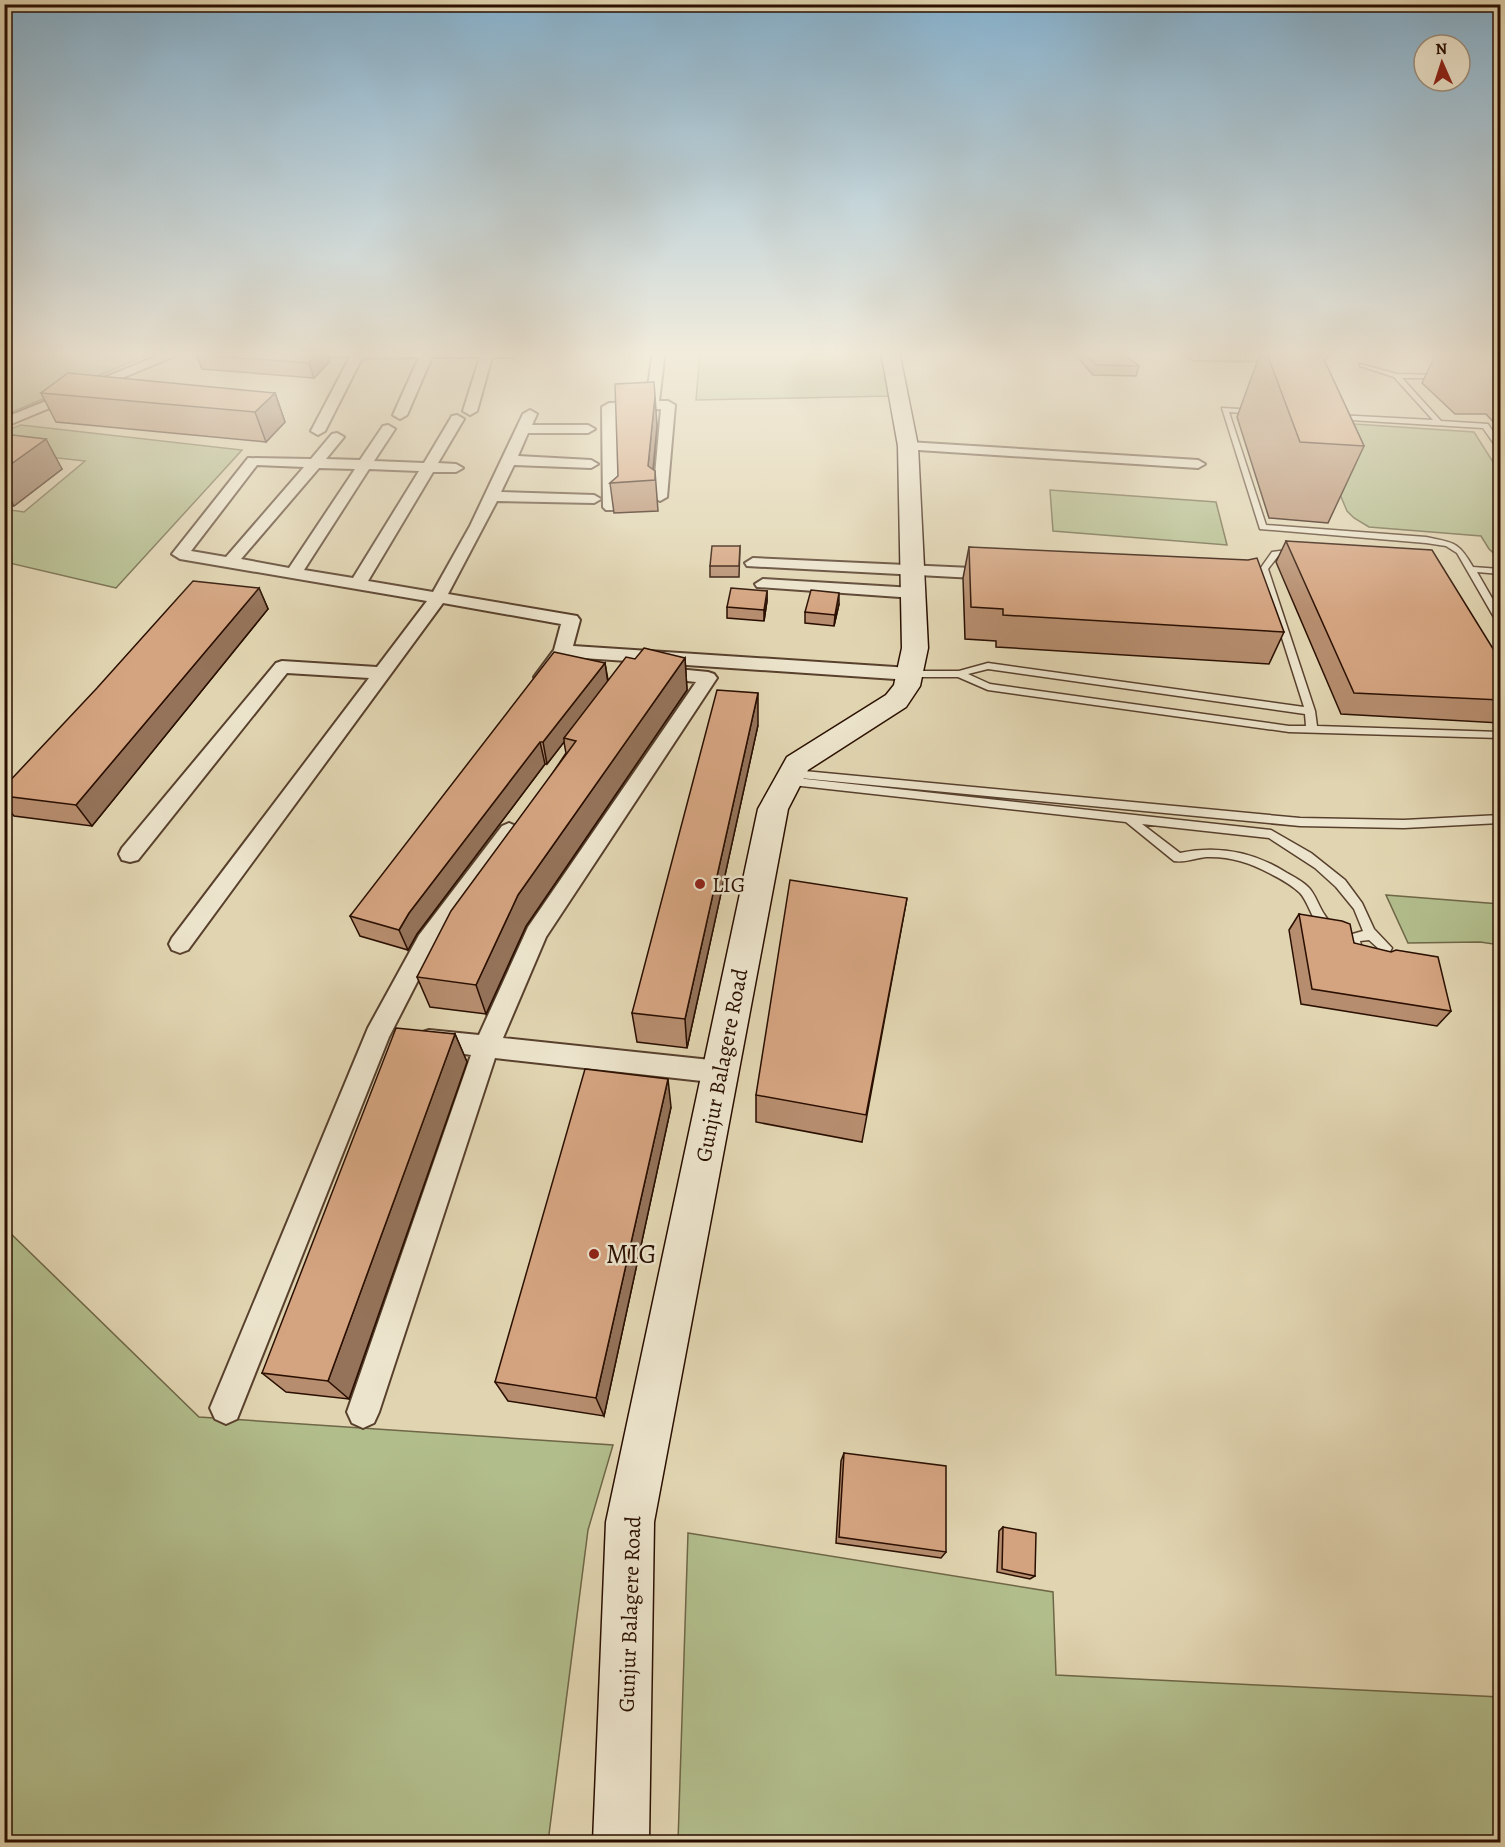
<svg xmlns="http://www.w3.org/2000/svg" width="1505" height="1847" font-family="Alegreya,serif">
	<style>
		.green { fill: #b2bd8c; stroke: #6e6646; stroke-width: 1.5 }
		.lines { fill: none; stroke-linecap: round; stroke-linejoin: round }
		.lane-casing { stroke: #58402d; stroke-width: 3 }
		.street-casing { stroke: #58402d; stroke-width: 4 }
		.secondary-casing { stroke: #2a0f01; stroke-width: 3 }
		.lane { fill: #ece4cc; fill-rule: evenodd }
		.street { fill: #ece4cc; fill-rule: evenodd }
		.secondary { fill: #ece4cc; fill-rule: evenodd }
		.wall { fill: #b68d6e; stroke: #2a0f01; stroke-width: 1.5 }
		.shaded-wall { fill: #94735a; stroke: #2a0f01; stroke-width: 1.5 }
		.building { fill: #d4a480; stroke: #2a0f01; stroke-width: 1.5 }
		.poi-dot { fill: #8f2418; stroke: #ece4cc; stroke-width: 2 }
		.labels { text-anchor: middle; stroke-width: 5; stroke-linejoin: round; paint-order: stroke }
		.poi-label { font-size: 22px; fill: #2a0f01; stroke: #ece4cc; text-anchor: start }
		.street-label { font-size: 22px; fill: #2a0f01; stroke: #ece4cc }
		.near-poi-label { font-size: 27px; fill: #2a0f01; stroke: #ece4cc; text-anchor: start }
	</style>
	<rect width="100%" height="100%" fill="#e1d5b1"/>
	<filter id="stains"><feTurbulence type="fractalNoise" baseFrequency=".00333" numOctaves="4"/><feColorMatrix values="0 0 0 0 .2 0 0 0 0 .09 0 0 0 0 .02 0 0 0 .5 -.17"/></filter>
	<radialGradient id="worn" r=".72"><stop offset=".6" stop-color="#630" stop-opacity="0"/><stop offset="1" stop-color="#630" stop-opacity=".3"/></radialGradient>
	<path class="green" d="M5 351H157L5 415Z
		M700 353 883 356 889 396 696 400Z
		M1309 421 1474 432 1500 473V559L1489 549 1481 536 1369 527 1354 518 1347 511Z
		M21 425 242 450 116 588 5 562 4 509 24 512 85 461 5 452V431Z
		M1050 490 1216 502 1227 545 1053 531Z
		M1386 895 1500 904V945L1480 942 1408 943Z
		M4 1227 199 1417 613 1445 588 1530 548 1842H5Z
		M688 1533 1053 1592 1056 1675 1500 1697V1842H678Z"/>
	<g class="lines">
		<defs>
			<path id="lane" d="M1360 364 1397 374 1442 375 1443 376 1440 378H1402L1441 421 1488 424 1500 442V448H1497L1483 428 1334 419V415H1337L1433 420 1394 377 1360 366Z
				M1222 408 1256 410 1260 412 1256 414 1229 412 1266 525 1426 537C1454 543 1458 541 1473 567L1500 569V574L1477 572 1500 612V622L1495 619 1457 553 1446 546 1426 543 1260 529Z
				M1295 549 1299 552 1298 554 1278 556 1268 569 1315 711 1317 726 1500 732V738L1289 732 988 690 958 677H910L905 674 910 671H959L988 663 1304 707 1260 569 1272 552ZM988 669 1305 714 1306 726H1289L990 684 968 674Z
				M804 771 1300 818 1404 820 1500 815V823L1404 828 1300 826 800 778 799 775 800 772Z
				M787 777 1271 830 1311 853 1345 880 1362 903 1374 929 1392 948 1383 963 1379 965 1370 961 1368 958 1370 955 1376 954 1379 949 1369 940 1360 941 1363 953 1361 956H1353L1347 938 1349 935 1363 931 1354 909 1336 887 1315 868 1269 838 1142 824 1180 853C1218 845 1254 852 1287 873 1294 877 1302 881 1307 886 1315 893 1318 905 1324 914 1327 920 1333 923 1336 928L1334 931 1330 933C1312 927 1311 905 1300 893 1292 885 1279 878 1269 873 1249 862 1228 856 1206 857 1196 858 1184 863 1174 861L1126 822 783 784 782 781Z"/>
			<path id="street" d="M170 351H187L4 427V418Z
				M300 351H517L518 353 512 357H492L477 411 470 415 463 411 480 357H432L407 415 400 419 393 415 419 357 362 358 325 431 318 435 311 431 350 357 306 355Z
				M653 351H665L659 401H668L675 405 667 497 660 501 653 497 661 409 616 411 619 507 616 510H606L603 507 602 407 609 403 646 402Z
				M1311 351H1323L1327 357 1321 361 1194 360 1188 356 1194 352 1312 353Z
				M530 410 537 414 532 425H588L595 429 588 433H528L518 456 591 460 598 464 591 468 514 465 501 492 594 495 601 499 594 503 497 501 448 594 577 616 580 620 573 646 910 668 916 670 919 674 916 678 910 680 568 657C559 668 552 685 537 681L534 677 554 650 561 624 443 603 188 950 180 953 172 950 169 944 172 938 369 678 287 673 138 860 130 862 122 860 119 854 122 848 276 663 282 661 377 667 427 601 180 559 172 554 248 458 311 459 332 434 337 433 344 437 326 459 360 460 383 426 388 425 395 429 374 461 424 463 452 416 457 415 464 419 438 463 456 464 463 468 456 472H433L368 581 433 592 470 526 523 414ZM257 465 304 467 226 557 191 551ZM319 468 355 469 289 568 241 559ZM369 469 419 471 353 578 304 570Z
				M908 442 1198 460 1205 464 1198 468 903 449 901 446 903 443Z
				M753 558 994 569 1002 574 994 579 747 566 745 563Z
				M763 579 914 588 922 593 914 598 757 587 755 584Z
				M657 667 708 672 714 674 717 678 546 937 503 1038 720 1061 729 1064 733 1072 729 1080 720 1083 495 1058 379 1412 374 1423 363 1428 352 1423 347 1412 471 1055 420 1047 417 1040 420 1033 429 1030 479 1035 528 927 696 682 651 677 648 673 651 669Z
				M509 823 516 826 519 831 435 947 389 1037 237 1419 226 1424 215 1419 210 1408 368 1028 419 935 502 826Z"/>
			<path id="secondary" d="M881 351H899L918 446 928 648 920 686 906 707 808 770 788 809 654 1522 649 1842H593L606 1522 758 809 787 757 886 695 894 685 902 648 898 446Z"/>
		</defs>
		<use href="#lane" class="lane-casing"/>
		<use href="#street" class="street-casing"/>
		<use href="#secondary" class="secondary-casing"/>
		<use href="#lane" class="lane"/>
		<use href="#street" class="street"/>
		<use href="#secondary" class="secondary"/>
	</g>
	<path class="wall" d="M1072 351H1119L1139 366 1136 376 1093 375Z
		M1261 351H1320L1364 446 1328 523 1269 518 1237 417Z
		M1437 351H1500V429L1486 414H1455L1422 383Z
		M196 355 330 361 314 378 202 369Z
		M41 393H275L285 422 266 442 56 422Z
		M657 425 653 470 655 471 658 511 614 513 610 483 618 476Z
		M4 434 62 469 14 506 4 505Z
		M1286 541 1500 660V723L1341 714 1276 562Z
		M740 546 739 577H710V566Z
		M969 547 1284 632 1269 664 996 647V641L965 639 963 578Z
		M1500 576V587L1497 581Z
		M259 588 268 609 92 826 14 816 4 804V787Z
		M767 591V601L764 621 727 618V607Z
		M839 604 834 626 805 623V612Z
		M685 658 687 690 526 926 486 1014 430 1007 417 977 566 753 564 742 547 764H545L417 934 408 950 360 936 350 916 605 663 608 680 635 659Z
		M758 725 687 1048 637 1042 632 1013Z
		M907 898 862 1142 756 1122V1095Z
		M1299 914 1354 943 1451 1011 1437 1026 1301 1004 1289 930Z
		M455 1034 467 1062 349 1399 286 1392 262 1373Z
		M671 1107 604 1416 508 1401 495 1382Z
		M844 1453 946 1552 941 1558 836 1543 841 1461Z
		M1003 1527 1035 1576 1030 1579 997 1572 999 1531Z"/>
	<path class="shaded-wall" d="M322 351H327L330 361 314 378 309 363Z
		M275 393 285 422 266 442 255 412Z
		M655 396 657 425 652 480 648 466Z
		M46 439 62 469 14 506 4 489V469Z
		M259 588 268 609 92 826 76 805Z
		M767 591V601L764 621V610Z
		M839 593V604L834 626 835 615Z
		M685 658 687 690 526 926 486 1014 476 985 518 895Z
		M605 663 608 684 564 738V742L547 764 543 742Z
		M758 693V725L687 1048 685 1019Z
		M540 742 545 764 417 934 408 950 399 930 409 913Z
		M455 1034 467 1062 349 1399 328 1381Z
		M668 1079 671 1107 604 1416 596 1398Z"/>
	<path class="building" d="M200 351H322L309 363 196 355Z
		M1083 351H1119L1139 366 1096 365Z
		M1266 351H1320L1364 446 1300 442Z
		M68 373 275 393 255 412 41 393Z
		M654 382 655 396 648 466 655 471V480L610 483 618 476 615 384Z
		M4 434 46 439 4 469Z
		M1286 541 1432 550 1500 660V700L1354 693Z
		M712 546H740L739 566H710Z
		M969 547 1248 560 1257 558 1284 632 1003 615V609L971 607Z
		M193 581 259 588 76 805 4 796V787L97 688Z
		M731 588 767 591 764 610 727 607Z
		M811 590 839 593 835 615 805 612Z
		M644 648 685 658 518 895 476 985 417 977 451 911 576 741 564 738 626 657 635 659Z
		M554 652 605 663 543 742H540L409 913 399 930 350 916Z
		M717 690 758 693 685 1019 632 1013Z
		M790 880 907 898 866 1115 756 1095Z
		M1299 914 1342 921 1350 924 1354 943 1391 952 1396 950 1438 957 1451 1011 1312 989Z
		M396 1028 455 1034 328 1381 262 1373Z
		M585 1069 668 1079 596 1398 495 1382Z
		M844 1453 946 1466V1552L839 1537Z
		M1003 1527 1036 1533 1035 1576 1002 1569Z"/>
	<linearGradient id="sky" x2="0" y2="1"><stop stop-color="#87b5d3"/><stop offset="0.58" stop-color="#f2ecdc"/><stop offset="1" stop-color="#f2ecdc" stop-opacity="0"/></linearGradient>
	<rect width="1505" height="610" fill="url(#sky)"/>
	<g class="poi-dot">
		<circle cx="700" cy="884" r="6"/>
		<circle cx="594" cy="1254" r="6"/>
	</g>
	<g class="labels">
		<g class="poi-label">
			<text x="712" y="892">LIG</text>
		</g>
		<g class="street-label">
			<text transform="translate(721 1065) rotate(-79)" y="8">Gunjur Balagere Road</text>
			<text transform="translate(629 1614) rotate(-88)" y="8">Gunjur Balagere Road</text>
		</g>
		<g class="near-poi-label">
			<text x="606" y="1263">MIG</text>
		</g>
	</g>
	<rect width="1505" height="1847" fill="none" stroke="#e1d5b1" stroke-width="24"/>
	<rect x="6" y="6" width="1493" height="1835" fill="none" stroke="#2a0f01" stroke-width="3"/>
	<rect x="12" y="12" width="1481" height="1823" fill="none" stroke="#2a0f01" stroke-width="1.5"/>
	<g transform="translate(1442 63) rotate(357)"><circle r="28" fill="#ece4cc" stroke="#9e8f7b" stroke-width="1.5"/>
	<path d="M0-4.5L10 22L0 15L-10 22Z" fill="#8f2418"/>
	<text y="-9" font-size="16" font-weight="bold" text-anchor="middle" fill="#2a0f01">N</text>
	</g>
	<rect width="100%" height="100%" filter="url(#stains)"/>
	<rect width="100%" height="100%" fill="url(#worn)"/>
</svg>
